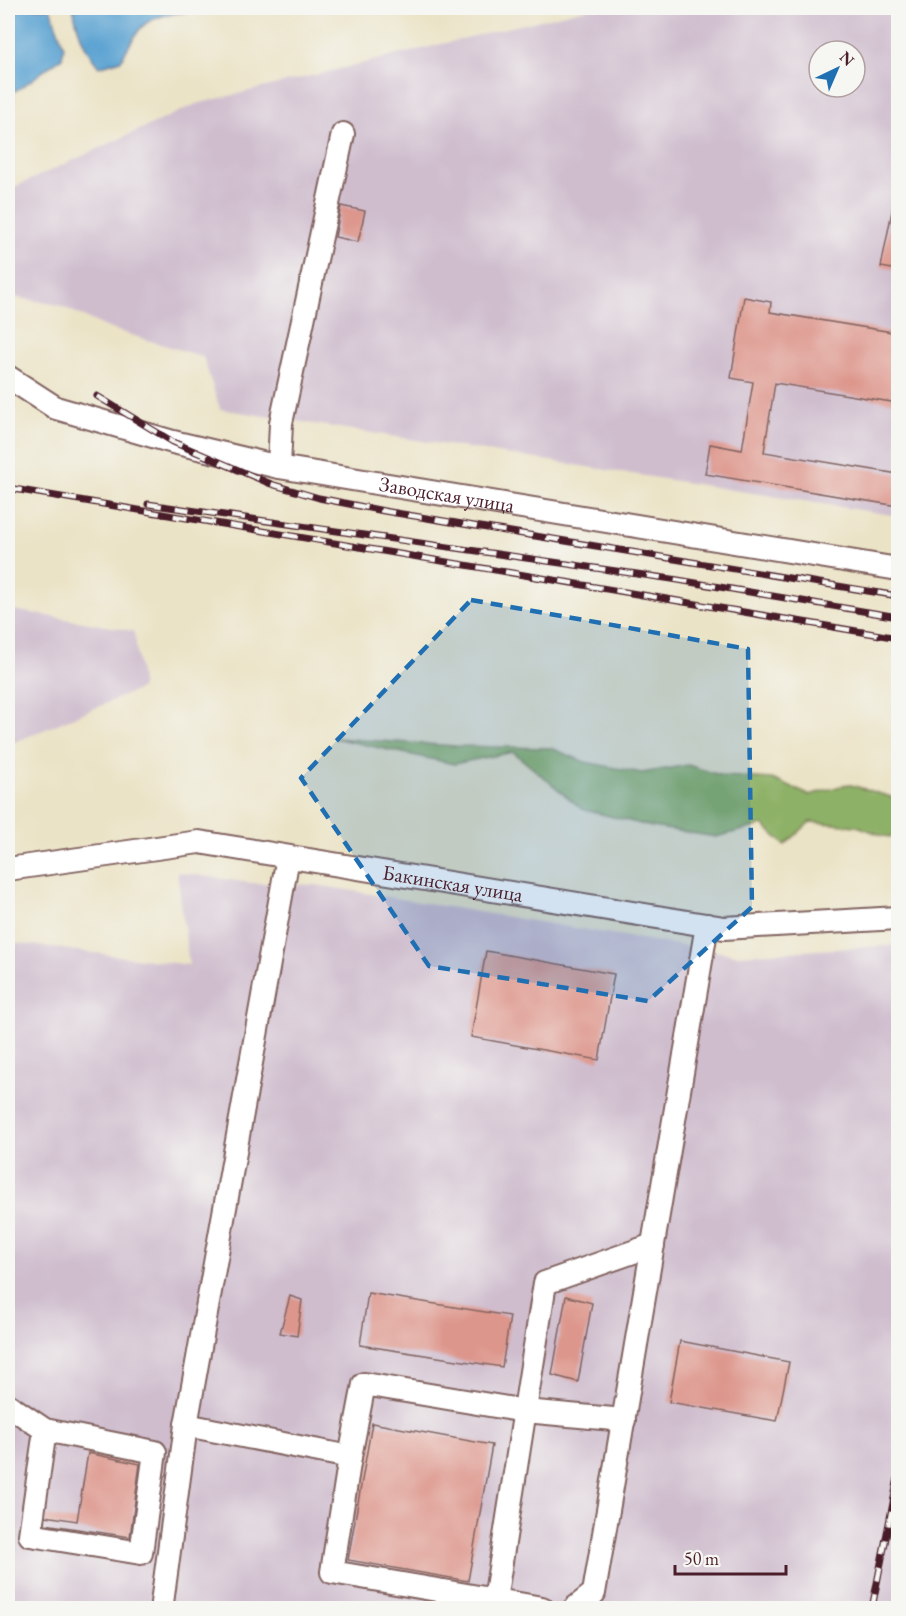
<svg xmlns="http://www.w3.org/2000/svg" width="906" height="1616" font-family="'EB Garamond',serif">
	<style>
		.industrial { fill: #cfbdce; fill-rule: evenodd }
		.forest { fill: #8db166; stroke: #6c6848; stroke-width: 1.5 }
		.water { fill: #5ca3d2; stroke: #53617e; stroke-width: 1.5 }
		.building { fill: #dd968c }
		.lines { fill: none; stroke-linecap: round; stroke-linejoin: round }
		.minor-casing { stroke: #826461; stroke-width: 26 }
		.minor { stroke: #fff; stroke-width: 22 }
		.rail-casing { stroke: #4a1f2b; stroke-width: 7 }
		.rail { stroke: #f6f6f2; stroke-width: 4.5; stroke-dasharray: 14; stroke-linecap: butt }
		.marked { fill: #1f6fb2; fill-opacity: 0.2; stroke: #1f6fb2; stroke-width: 4.5; stroke-dasharray: 12 8; stroke-linejoin: round }
		.labels { text-anchor: middle; stroke-width: 4.5; stroke-linejoin: round; paint-order: stroke }
		.street-label { font-size: 21px; fill: #4a1f2b; stroke: #f6f6f2 }
	</style>
	<rect width="100%" height="100%" fill="#f6f6f2"/>
	<filter id="ink" filterUnits="userSpaceOnUse"><feTurbulence type="fractalNoise" baseFrequency=".0167" numOctaves="2"/><feDisplacementMap in="SourceGraphic" scale="12" xChannelSelector="R" yChannelSelector="G"/><feConvolveMatrix kernelMatrix="1 2 1 2 8 2 1 2 1" color-interpolation-filters="sRGB"/></filter>
	<filter id="wash" filterUnits="userSpaceOnUse"><feTurbulence type="fractalNoise" baseFrequency=".008" numOctaves="4" result="noise"/><feDisplacementMap in="SourceGraphic" scale="24" xChannelSelector="R" yChannelSelector="G"/><feGaussianBlur stdDeviation="1.35" result="paint"/><feColorMatrix in="noise" values="0 0 0 0 0 0 0 0 0 0 0 0 0 0 0 0 0 1.4 0 .05"/><feComposite in="paint" operator="in"/></filter>
	<g filter="url(#wash)">
		<rect width="100%" height="100%" fill="#ebe3c6"/>
		<path class="industrial" d="M590 8H898V516L220 409 203 357 108 328 59 305 8 296V190L196 104ZM819 51H855V87H819Z
			M8 609 134 631 142 688 8 745Z
			M177 872 250 883 317 885 738 955 898 945V1608H8V942L189 965Z"/>
		<path class="forest" d="M334 738 456 746 551 748 585 762 642 773 688 765 723 776 772 779 809 795 848 784 898 799V838L884 836 857 826 810 822 785 845 763 825 716 837 652 827 582 809 513 752 454 764Z"/>
		<path class="water" d="M20 8H50L64 47 62 58C44 68 26 88 8 94V16Z
			M73 8H212C191 14 157 10 141 28 133 37 127 50 121 60L99 67C83 48 78 31 73 8Z"/>
		<g id="blocks">
			<path class="building" d="M341 206 365 211 358 242 335 237Z
				M893 206H898V270L881 267Z
				M744 297 771 302 770 312 898 333V403L775 383 764 452 898 474V506L705 474 710 444 742 450 753 382 731 378Z
				M486 951 614 974 599 1060 471 1037Z
				M368 1293 510 1316 502 1367 360 1345Z
				M290 1296 302 1300 297 1336 280 1333Z
				M566 1296 592 1303 578 1382 552 1375Z
				M680 1341 789 1362 777 1421 669 1402Z
				M372 1423 492 1445 468 1581 348 1560Z
				M88 1453 140 1464 130 1537 45 1524 46 1516 77 1521Z"/>
		</g>
	</g>
	<g filter="url(#ink)">
		<use href="#blocks" fill-opacity="0" stroke="#826461" stroke-width="1.5"/>
		<g class="lines">
			<defs>
				<g id="minor">
					<path id="s1" d="M8 377 56 408 173 442 279 467 898 569"/>
					<path d="M279 467 281 423 343 134"/>
					<path id="s2" d="M8 869 199 842 724 928 898 918"/>
					<path d="M8 1405 45 1430 155 1452 141 1553 30 1535 45 1430"/>
					<path d="M186 1425 288 857"/>
					<path d="M350 1457 364 1384 525 1411 624 1420"/>
					<path d="M495 1600 545 1283 653 1245"/>
					<path d="M162 1603 186 1425 350 1457 332 1572 542 1608"/>
					<path d="M575 1608 594 1593 707 925"/>
				</g>
			</defs>
			<use href="#minor" class="minor-casing"/>
			<use href="#minor" class="minor"/>
			<defs>
				<path id="rail" d="M97 396 173 442 271 484 319 498 384 511 898 596
					M8 488 898 638
					M148 504 672 579 898 617
					M872 1608 898 1478"/>
			</defs>
			<use href="#rail" class="rail-casing"/>
			<use href="#rail" class="rail"/>
		</g>
	</g>
	<path class="marked" d="M471 600 748 649 752 907 648 1001 429 966 301 778Z"/>
	<g class="labels">
		<g class="street-label">
			<text dy="7" stroke="none"><textPath href="#s1" startOffset="458">Заводская улица</textPath></text>
			<text dy="7" stroke="none"><textPath href="#s2" startOffset="450">Бакинская улица</textPath></text>
		</g>
	</g>
	<rect width="906" height="1616" fill="none" stroke="#f6f6f2" stroke-width="30"/>
	<g transform="translate(837 69) rotate(44)"><circle r="28" fill="#f6f6f2" stroke="#b1a0a2" stroke-width="1.5"/>
	<path d="M0-4.5L10 22L0 15L-10 22Z" fill="#1f6fb2"/>
	<text y="-9" font-size="16" font-weight="bold" text-anchor="middle" fill="#4a1f2b">N</text>
	</g>
	<path d="M675 1565v9h111v-9" fill="none" stroke="#4a1f2b" stroke-width="3"/>
	<text x="684" y="1565" font-size="18" fill="#4a1f2b" stroke="#f6f6f2" stroke-width="4.5" paint-order="stroke">50 m</text>
</svg>
